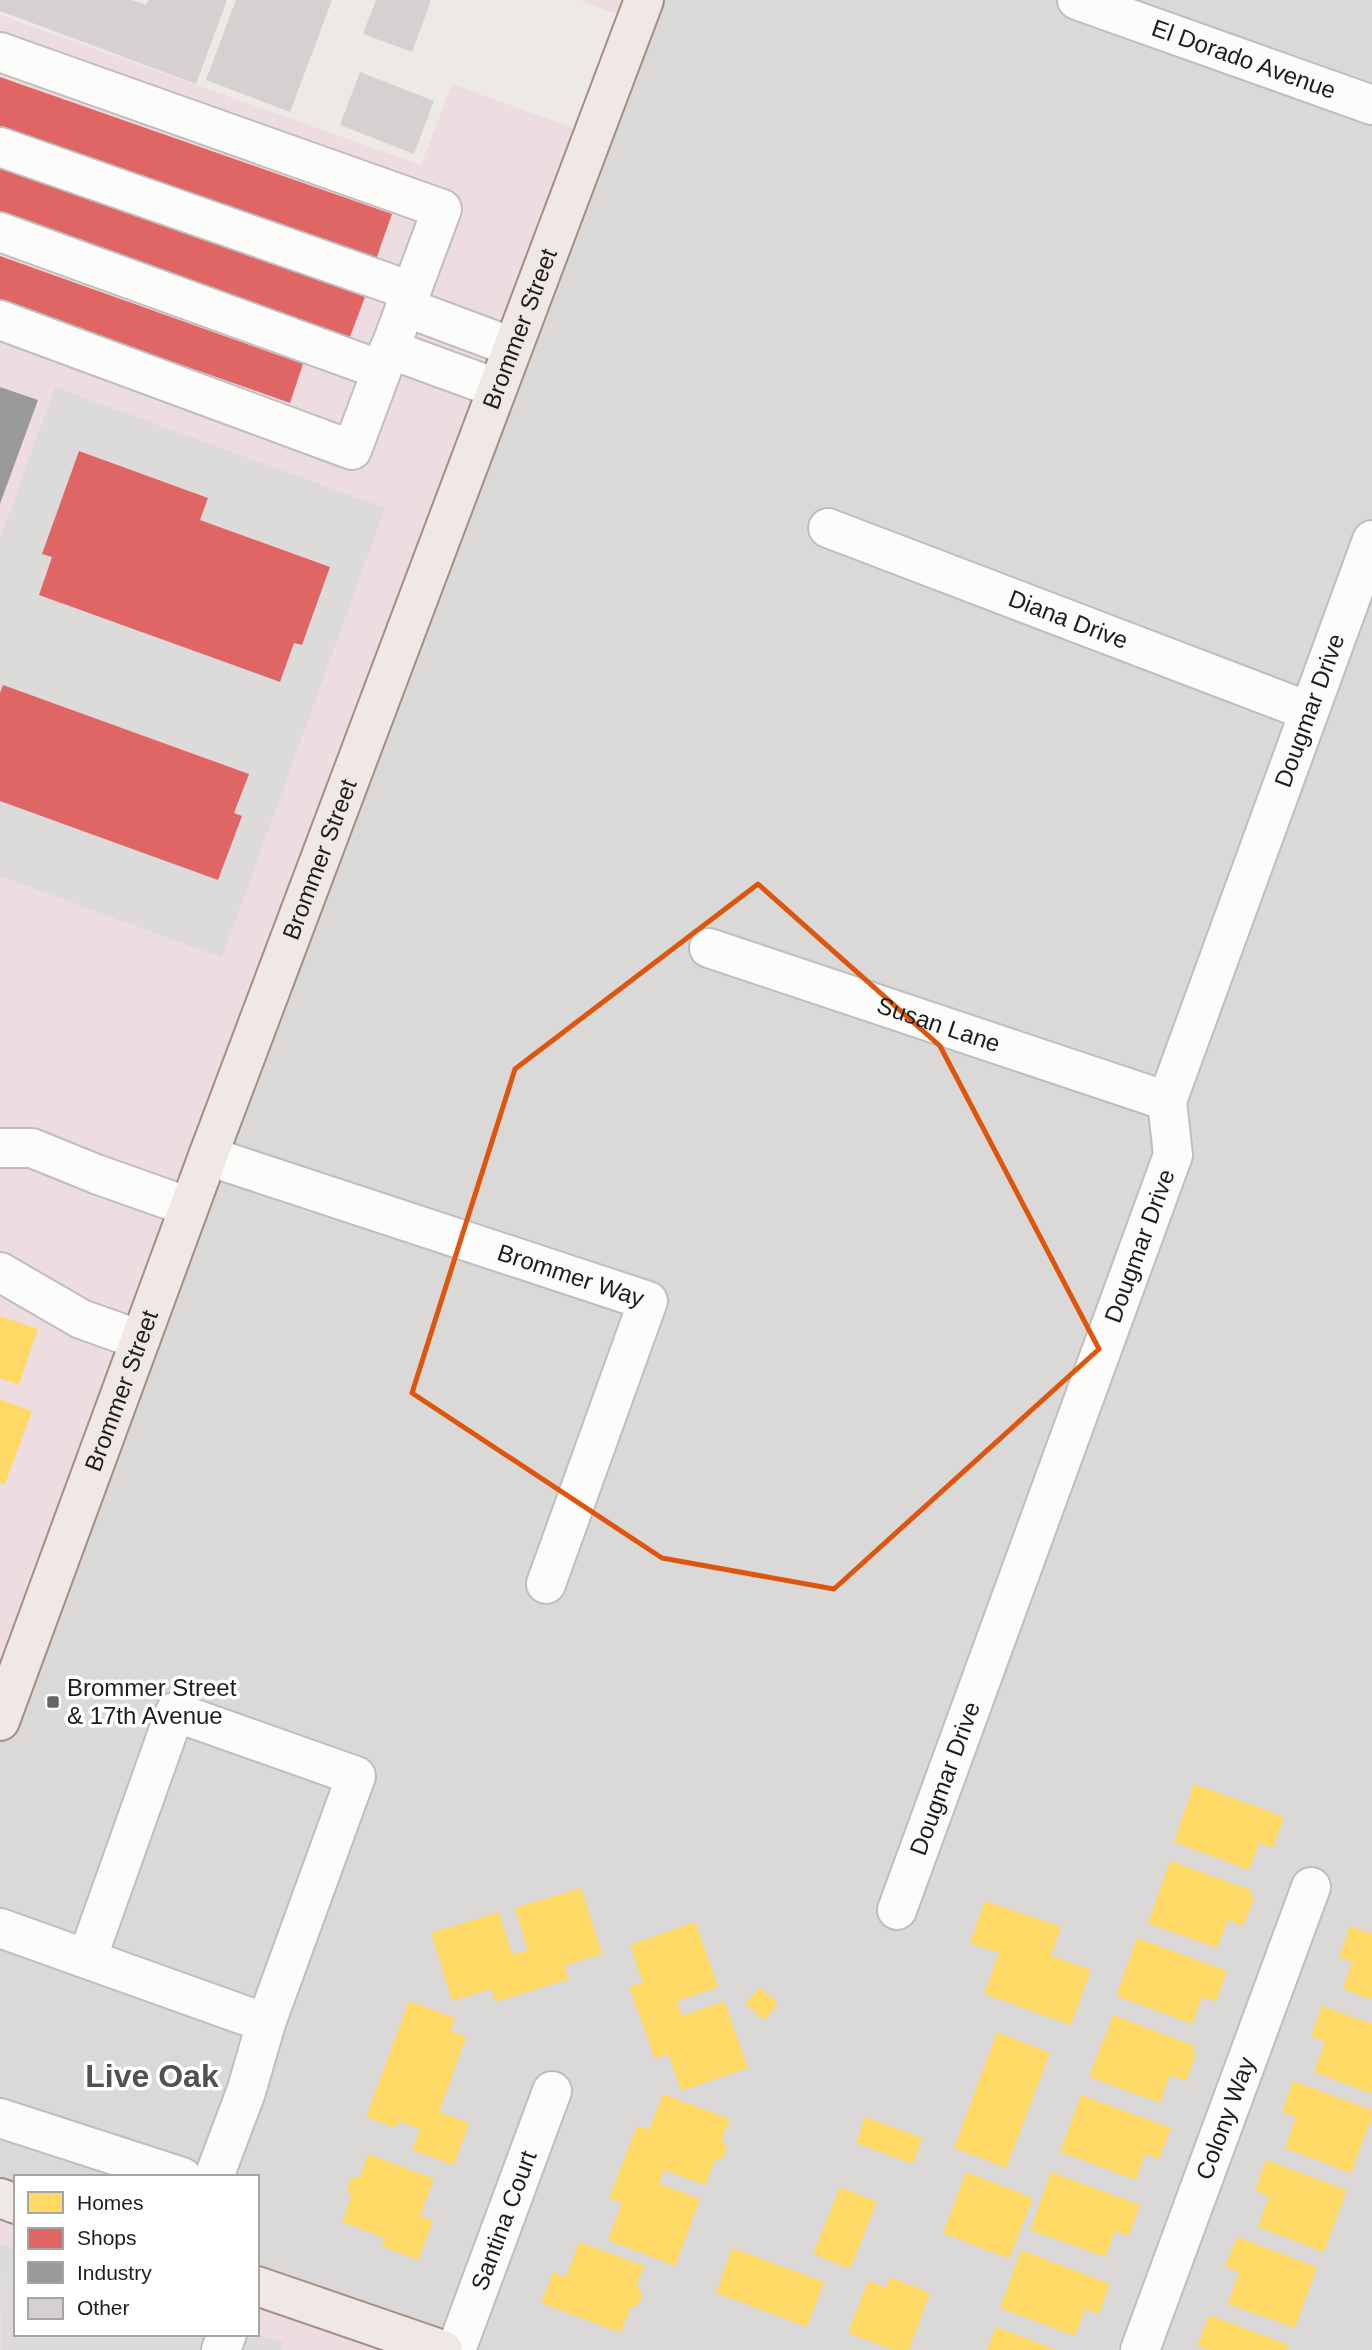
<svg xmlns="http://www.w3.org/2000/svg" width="1372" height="2350" font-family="Helvetica,sans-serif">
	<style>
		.residential { fill: #dbd9d8 }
		.commercial { fill: #eedde0 }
		.parking { fill: #dcdbda }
		.homes { fill: #ffd966 }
		.shops { fill: #e06666 }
		.industry { fill: #999 }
		.building { fill: #d5d1d0 }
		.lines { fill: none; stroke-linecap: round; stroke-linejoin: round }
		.minor-casing { stroke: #bfbebd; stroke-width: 42 }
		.major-casing { stroke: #a38f83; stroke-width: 42 }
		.minor { stroke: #fcfcfb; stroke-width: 38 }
		.major { stroke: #f0e8e4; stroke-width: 38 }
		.marked { fill: none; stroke: #de560d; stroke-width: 5; stroke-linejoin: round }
		.poi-dot { fill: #666564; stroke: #fff; stroke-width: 2.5 }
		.labels { text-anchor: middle; stroke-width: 7; stroke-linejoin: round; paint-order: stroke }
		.street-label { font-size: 24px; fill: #1e1e1e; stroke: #fff }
		.poi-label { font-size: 24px; fill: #1e1e1e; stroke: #fff; text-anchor: start }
		.district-label { font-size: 32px; font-weight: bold; fill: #515151; stroke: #fff }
	</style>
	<rect width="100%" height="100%" fill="#ece9e7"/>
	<path class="residential" d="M635 0H1372V2350H416L257 2293V2177H16V2206L0 2201V1740Z"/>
	<path class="commercial" d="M579 0H635L628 18Z
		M0 15 421 165 452 84 587 133 0 1740Z
		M0 2201 16 2206V2334H257V2293L416 2350H0Z"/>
	<path class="parking" d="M55 387 385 508 222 958 0 876V539Z
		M0 2244 16 2249V2334H257L284 2343 281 2350H1Z"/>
	<path class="homes" d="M0 1316 38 1329 19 1385 0 1378Z
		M0 1399 32 1411 5 1484 0 1483Z
		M1194 1784 1284 1817 1273 1848 1259 1843 1249 1870 1174 1842Z
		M1170 1861 1253 1891 1250 1898 1254 1899 1243 1926 1228 1920 1217 1948 1148 1923Z
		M581 1888 602 1954 564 1966 569 1979 495 2002 491 1989 452 2001 431 1933 499 1912 512 1954 528 1950 515 1908Z
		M985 1901 1061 1927 1051 1956 1091 1970 1071 2025 984 1994 999 1953 970 1943Z
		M695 1922 718 1987 677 2001 682 2016 724 2001 748 2068 681 2091 668 2054 655 2059 629 1987 643 1983 630 1945Z
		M1350 1926 1372 1934V2000L1343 1989 1352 1962 1339 1957Z
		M1137 1938 1227 1971 1216 2002 1202 1997 1192 2024 1116 1996Z
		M760 1987 778 2004 764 2020 745 2004Z
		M409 2001 455 2018 450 2031 466 2037 439 2112 469 2123 454 2165 412 2150 420 2129 398 2121 396 2128 366 2117Z
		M1322 2006 1372 2024V2094L1314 2072 1325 2042 1311 2036Z
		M1113 2015 1195 2046 1192 2052 1196 2054 1186 2081 1170 2075 1160 2103 1089 2077Z
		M997 2032 1050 2053 1006 2168 954 2148Z
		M1293 2081 1372 2110V2116L1351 2173 1285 2148 1296 2117 1282 2112Z
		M663 2094 730 2119 722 2139 727 2149 723 2158 715 2161 705 2185 664 2170 659 2184 700 2199 675 2266 608 2240 622 2203 609 2198 637 2126 649 2130Z
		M1081 2095 1171 2128 1159 2159 1145 2154 1136 2180 1060 2152Z
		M865 2117 922 2138 913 2164 856 2143Z
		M368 2154 434 2179 420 2216 433 2221 418 2260 381 2246 385 2238 342 2222 351 2197 347 2189 350 2179 360 2177Z
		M1266 2160 1347 2190 1324 2252 1258 2227 1269 2196 1255 2191Z
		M966 2172 1033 2198 1009 2259 943 2233Z
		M1051 2172 1140 2205 1129 2236 1115 2231 1105 2257 1030 2230Z
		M840 2187 877 2202 850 2269 813 2254Z
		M1237 2237 1317 2267 1295 2328 1228 2304 1239 2272 1225 2267Z
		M579 2242 644 2266 637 2284 642 2296 638 2305 630 2308 621 2333 541 2303 553 2272 566 2277Z
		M732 2248 824 2282 807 2327 716 2293Z
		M1021 2250 1110 2284 1099 2314 1085 2309 1075 2336 1000 2308Z
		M890 2277 930 2293 909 2350H893L848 2333 868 2281 886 2288Z
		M1209 2315 1289 2345 1287 2350H1209L1197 2346Z
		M996 2327 1057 2350H987Z"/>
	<path class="shops" d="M0 77 392 214 373 268 0 137Z
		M0 166 365 297 348 342 0 218Z
		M0 256 303 364 290 403 0 301Z
		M79 451 208 498 200 520 330 567 302 645 294 643 280 682 39 595 52 557 42 554Z
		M3 685 249 774 234 813 242 816 218 880 0 801V693Z"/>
	<path class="industry" d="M0 387 38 400 0 504Z"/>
	<path class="building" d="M0 0H131L146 5 148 0H227L196 84 0 11Z
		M236 0H332L290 112 206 80Z
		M376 0H431L412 52 363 34Z
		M360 72 434 101 414 154 340 125Z"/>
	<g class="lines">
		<defs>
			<g id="minor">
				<path id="s1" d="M1077 0 1372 105"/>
				<path d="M0 52 442 209 352 450 0 320"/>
				<path d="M0 147 411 291"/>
				<path d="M0 232 381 370"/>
				<path d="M405 307 512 347"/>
				<path d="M389 349 496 388"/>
				<path id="s2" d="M828 528 1308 711"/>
				<path id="s3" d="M709 948 1167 1101"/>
				<path d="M0 1148H32L96 1174 189 1207"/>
				<path id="s4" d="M208 1156 648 1301 546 1584"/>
				<path d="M0 1272 81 1319 140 1340"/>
				<path id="s5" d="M897 1910 1173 1155 1167 1101 1372 540"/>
				<path d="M0 1928 266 2023 356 1776 175 1712 87 1959"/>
				<path d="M0 2118 182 2177"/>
				<path d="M214 2177 246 2092 266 2023"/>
				<path d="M221 2350 227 2334"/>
				<path id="s6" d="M456 2350 552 2091"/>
				<path id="s7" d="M1140 2350 1311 1887"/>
			</g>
			<g id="major">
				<path id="s8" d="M0 1721 208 1156 644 0"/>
				<path d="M0 2198 16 2204"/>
				<path d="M257 2286 443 2350"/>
			</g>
		</defs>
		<use href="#minor" class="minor-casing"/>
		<use href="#major" class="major-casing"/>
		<use href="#minor" class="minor"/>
		<use href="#major" class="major"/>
	</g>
	<path class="marked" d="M758 884 940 1046 1099 1349 834 1589 662 1558 412 1393 515 1069Z"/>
	<rect class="poi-dot" x="46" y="1695" width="14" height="14" rx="3.5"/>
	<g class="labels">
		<g class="street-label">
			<text dy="8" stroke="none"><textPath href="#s1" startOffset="177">El Dorado Avenue</textPath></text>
			<text dy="8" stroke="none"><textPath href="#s8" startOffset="1486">Brommer Street</textPath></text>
			<text dy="8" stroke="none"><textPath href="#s2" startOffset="257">Diana Drive</textPath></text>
			<text dy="8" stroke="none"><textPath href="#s5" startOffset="1274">Dougmar Drive</textPath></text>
			<text dy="8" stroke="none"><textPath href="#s8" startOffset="919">Brommer Street</textPath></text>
			<text dy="8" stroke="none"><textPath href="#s3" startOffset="242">Susan Lane</textPath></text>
			<text dy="8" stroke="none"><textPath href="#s5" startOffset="707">Dougmar Drive</textPath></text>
			<text dy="8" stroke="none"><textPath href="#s4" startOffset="382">Brommer Way</textPath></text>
			<text dy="8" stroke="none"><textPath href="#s8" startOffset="352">Brommer Street</textPath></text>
			<text dy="8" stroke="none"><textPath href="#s5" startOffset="140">Dougmar Drive</textPath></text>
			<text dy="8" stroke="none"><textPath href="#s7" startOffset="247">Colony Way</textPath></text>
			<text dy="8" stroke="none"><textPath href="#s6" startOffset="138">Santina Court</textPath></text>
		</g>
		<g class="poi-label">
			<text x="67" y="1696">Brommer Street<tspan x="67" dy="28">&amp; 17th Avenue</tspan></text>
		</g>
		<g class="district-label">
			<text x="152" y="2087">Live Oak</text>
		</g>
	</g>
	<rect x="14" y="2175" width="245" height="161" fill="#ffffff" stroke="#a5a5a5" stroke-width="2"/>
	<rect x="28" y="2192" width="35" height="21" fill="#ffd966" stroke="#a5a5a5" stroke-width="2"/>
	<text x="77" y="2210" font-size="21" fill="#1e1e1e">Homes</text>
	<rect x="28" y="2228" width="35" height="21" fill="#e06666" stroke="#a5a5a5" stroke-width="2"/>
	<text x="77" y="2245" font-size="21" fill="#1e1e1e">Shops</text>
	<rect x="28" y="2262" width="35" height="21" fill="#999999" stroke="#a5a5a5" stroke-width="2"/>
	<text x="77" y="2280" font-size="21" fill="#1e1e1e">Industry</text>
	<rect x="28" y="2298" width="35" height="21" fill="#d5d1d0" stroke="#a5a5a5" stroke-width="2"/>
	<text x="77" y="2315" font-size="21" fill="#1e1e1e">Other</text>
</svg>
